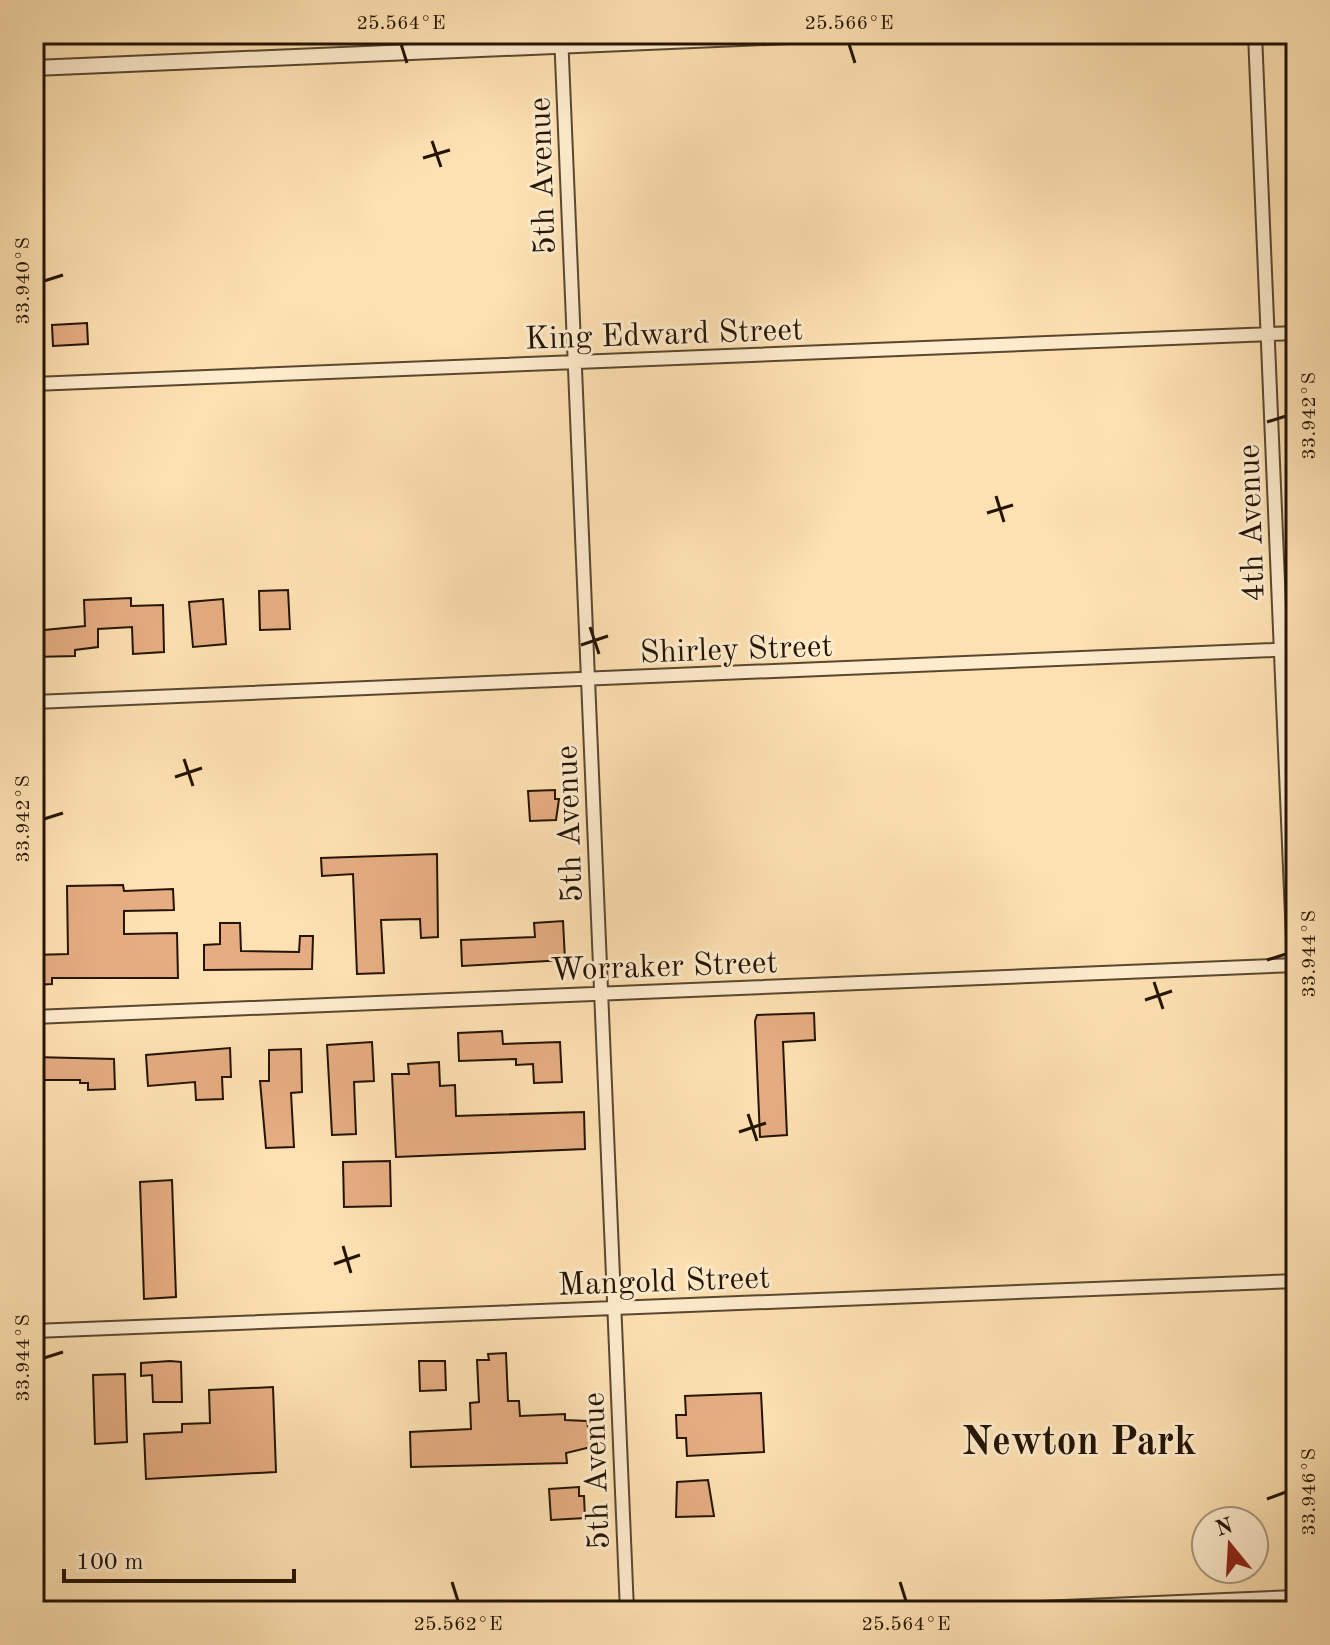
<svg xmlns="http://www.w3.org/2000/svg" width="1330" height="1645" font-family="'Old Standard TT',serif">
	<style>
		.building { fill: #e6ad82; stroke: #241403; stroke-width: 2 }
		.lines { fill: none; stroke-linecap: round; stroke-linejoin: round }
		.minor-casing { stroke: #5a472f; stroke-width: 16 }
		.tertiary-casing { stroke: #5a472f; stroke-width: 18 }
		.minor { stroke: #feeccd; stroke-width: 12 }
		.tertiary { stroke: #feeccd; stroke-width: 14 }
		.ticks { fill: none; stroke: #241403; stroke-width: 3 }
		.labels { text-anchor: middle; stroke-width: 6; stroke-linejoin: round; paint-order: stroke }
		.street-label { font-size: 32px; fill: #241403; stroke: #feeccd }
		.district-label { font-size: 40px; font-weight: bold; fill: #241403; stroke: #feeccd }
		.neatline { fill: none; stroke: #241403; stroke-width: 3 }
		.ticks-label { font-size: 20px; text-anchor: middle; fill: #241403 }
	</style>
	<rect width="100%" height="100%" fill="#fee1b2"/>
	<filter id="stains"><feTurbulence type="fractalNoise" baseFrequency=".0025" numOctaves="4"/><feColorMatrix values="0 0 0 0 .2 0 0 0 0 .09 0 0 0 0 .02 0 0 0 .5 -.17"/></filter>
	<radialGradient id="worn" r=".72"><stop offset=".6" stop-color="#630" stop-opacity="0"/><stop offset="1" stop-color="#630" stop-opacity=".3"/></radialGradient>
	<path class="building" d="M87 323 88 344 53 346 52 325Z
		M288 590 290 629 260 630 259 591Z
		M131 598V606L163 605 164 652 133 654 132 627 98 629V647L75 650V656L34 657V631L85 626 84 600Z
		M223 599 226 644 193 647 189 602Z
		M555 790V799H559L556 820 530 821 528 791Z
		M437 854 438 937 421 938 420 919 381 920 384 973 357 974 353 874 322 876 321 858Z
		M123 885 124 891 173 889 174 910 124 911V934L177 933 178 978H52V984L34 985V955L68 954 67 886Z
		M563 921 565 960 462 966 461 940 535 937 534 923Z
		M220 923H240L241 951 299 952 300 936H313L312 969 204 970V945L220 944Z
		M814 1013 815 1040 783 1042 787 1135 760 1137 755 1021 757 1015Z
		M502 1031 503 1044 560 1042 562 1082 534 1083 533 1064 516 1065V1059L459 1061 458 1033Z
		M372 1042 374 1081 354 1082 356 1134 332 1135 327 1045Z
		M230 1048 231 1077H222L223 1099 196 1100 195 1082 148 1086 146 1055Z
		M301 1049 302 1092 291 1093 294 1147 266 1148 260 1081H269V1050Z
		M34 1057 114 1059 115 1089 88 1090V1083H80V1080H34Z
		M439 1062 440 1086 455 1085 456 1116 584 1112 585 1149 396 1157 392 1074H409L408 1064Z
		M390 1161 391 1206 344 1207 343 1162Z
		M172 1180 176 1297 144 1299 140 1182Z
		M506 1353 508 1401H519L520 1416 565 1414V1420L587 1421 591 1447 566 1453 567 1463 411 1467 410 1432 471 1429 470 1403 479 1402 477 1360H489L488 1354Z
		M170 1361 181 1362 182 1402H153L152 1375 141 1376V1363Z
		M419 1361H445L446 1390 420 1391Z
		M125 1374 127 1442 95 1444 93 1375Z
		M273 1387 276 1472 146 1479 144 1434 182 1432V1424L210 1423 209 1390Z
		M761 1393 764 1452 687 1456 686 1438H677L676 1415H686L685 1396Z
		M708 1480 714 1516 676 1517 677 1482Z
		M579 1487V1496H584L585 1518 551 1520 549 1489Z"/>
	<g class="lines">
		<defs>
			<path id="minor" d="M561 34 627 1611
				M1255 34 1296 1011
				M34 384 1296 333
				M34 702 1296 649
				M34 1017 1296 965
				M34 1331 1296 1281
				M971 1611 1296 1597"/>
			<path id="tertiary" d="M34 68 837 34"/>
		</defs>
		<use href="#minor" class="minor-casing"/>
		<use href="#tertiary" class="tertiary-casing"/>
		<use href="#minor" class="minor"/>
		<use href="#tertiary" class="tertiary"/>
	</g>
	<path class="ticks" d="M401 44 407 63M849 44 855 63M432 141 441 167M423 158 450 150M44 281 63 275M1267 422 1286 416M996 496 1004 522M987 513 1013 505M590 627 599 654M581 645 608 636M184 759 193 786M175 777 202 768M44 819 63 813M1267 960 1286 954M1154 982 1163 1009M1145 1000 1172 991M748 1114 757 1141M739 1132 766 1123M343 1246 351 1273M334 1264 360 1255M44 1358 63 1352M1267 1499 1286 1492M452 1582 458 1601M900 1582 906 1601"/>
	<g class="labels">
		<g class="street-label">
			<text transform="translate(541 176) rotate(-92)" y="11">5th Avenue</text>
			<text transform="translate(664 333) rotate(-2)" y="11">King Edward Street</text>
			<text transform="translate(1250 523) rotate(-92)" y="11">4th Avenue</text>
			<text transform="translate(736 648) rotate(-2)" y="11">Shirley Street</text>
			<text transform="translate(568 824) rotate(-92)" y="11">5th Avenue</text>
			<text transform="translate(664 965) rotate(-2)" y="11">Worraker Street</text>
			<text transform="translate(664 1280) rotate(-2)" y="11">Mangold Street</text>
			<text transform="translate(595 1471) rotate(-92)" y="11">5th Avenue</text>
		</g>
		<g class="district-label">
			<text x="1079" y="1454">Newton Park</text>
		</g>
	</g>
	<rect width="1330" height="1645" fill="none" stroke="#fee1b2" stroke-width="88"/>
	<g transform="translate(1230 1545) rotate(342)"><circle r="38" fill="#feeccd" stroke="#a7967c" stroke-width="2"/>
	<path d="M0-6L14 30L0 20L-14 30Z" fill="#8f2418"/>
	<text y="-12" font-size="22" font-weight="bold" text-anchor="middle" fill="#241403">N</text>
	</g>
	<path d="M64 1569v12h230v-12" fill="none" stroke="#241403" stroke-width="4"/>
	<text x="76" y="1569" font-size="24" fill="#241403" stroke="#feeccd" stroke-width="6" paint-order="stroke">100 m</text>
	<rect x="44" y="44" width="1242" height="1557" class="neatline"/>
	<g class="ticks-label">
		<text x="401" y="29">25.564°E</text>
		<text x="849" y="29">25.566°E</text>
		<text transform="translate(22 281) rotate(-90)" y="7">33.940°S</text>
		<text transform="translate(1308 416) rotate(-90)" y="7">33.942°S</text>
		<text transform="translate(22 819) rotate(-90)" y="7">33.942°S</text>
		<text transform="translate(1308 954) rotate(-90)" y="7">33.944°S</text>
		<text transform="translate(22 1358) rotate(-90)" y="7">33.944°S</text>
		<text transform="translate(1308 1492) rotate(-90)" y="7">33.946°S</text>
		<text x="458" y="1630">25.562°E</text>
		<text x="906" y="1630">25.564°E</text>
	</g>
	<rect width="100%" height="100%" filter="url(#stains)"/>
	<rect width="100%" height="100%" fill="url(#worn)"/>
</svg>
